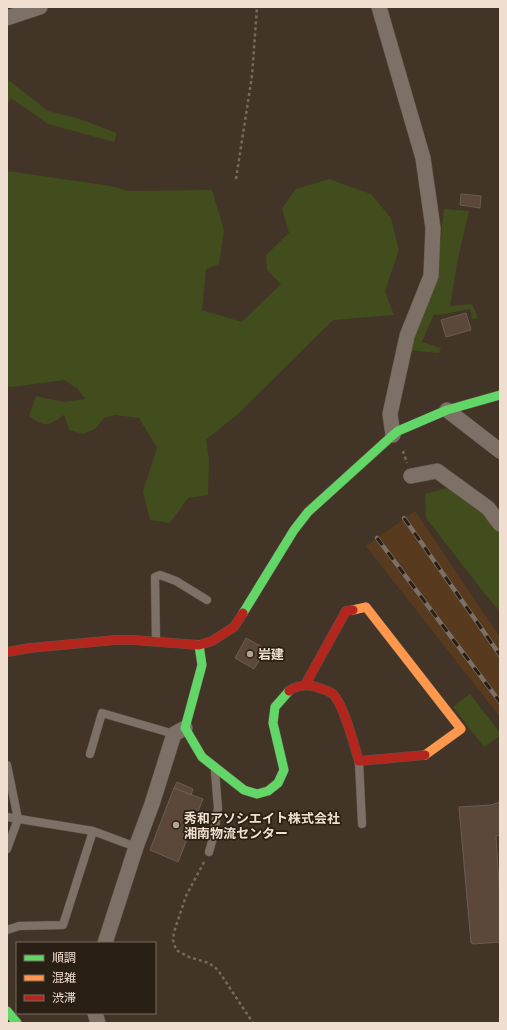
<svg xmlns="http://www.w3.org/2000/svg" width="507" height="1030" font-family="'Archivo Narrow','Noto Sans JP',sans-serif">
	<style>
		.built { fill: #583b1e }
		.green { fill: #424d1d }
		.building { fill: #5c473b; stroke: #6a5c54 }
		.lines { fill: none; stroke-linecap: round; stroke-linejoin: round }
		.lane-casing { stroke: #5f5247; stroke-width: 9 }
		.street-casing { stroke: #5f5247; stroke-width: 16 }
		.fast-casing { stroke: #5f5247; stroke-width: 10 }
		.slow-casing { stroke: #5f5247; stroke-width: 10 }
		.jam-casing { stroke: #5f5247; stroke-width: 10 }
		.path { stroke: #756a60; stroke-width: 2.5; stroke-dasharray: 3 3; stroke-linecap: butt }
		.lane { stroke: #7c7067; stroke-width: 8 }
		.street { stroke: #7c7067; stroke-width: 15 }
		.fast { stroke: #63d668; stroke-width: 9 }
		.slow { stroke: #ff974d; stroke-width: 9 }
		.jam { stroke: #b3261e; stroke-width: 9 }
		.rail-casing { stroke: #7a7067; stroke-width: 4.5 }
		.rail { stroke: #2a1f14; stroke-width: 3; stroke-dasharray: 9; stroke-linecap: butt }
		.poi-dot { fill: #b3a396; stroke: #2a1f14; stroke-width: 1.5 }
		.labels { text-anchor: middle; stroke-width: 3.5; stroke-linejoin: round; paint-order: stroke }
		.poi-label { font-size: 13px; font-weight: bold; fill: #f0dfd1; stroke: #2a1f14; text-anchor: start }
	</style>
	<rect width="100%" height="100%" fill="#423427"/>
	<path class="built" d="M415 511 500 637V717L366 546Z"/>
	<path class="green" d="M7 79 48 111 77 118 117 133 114 142 48 124 11 98 7 104Z
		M7 171 111 186 128 191 212 190 224 230 219 264 206 269 202 310 242 322 281 284 267 270 266 255 289 233 282 208 296 189 329 179 371 194 391 218 399 250 385 291 394 315 333 320 239 413 206 440 209 459 208 495 188 498 170 523 150 520 143 491 157 448 139 418 115 415 104 418 95 429 83 434 69 430 64 415C48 426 46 428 29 416L36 396 64 402 85 399 78 389 64 380 12 387 7 386Z
		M444 209 469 211 457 263 450 306 472 304 478 318 472 319 470 309 439 315 434 314 422 342 441 348 439 353 406 350 436 277Z
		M458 485 500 524V611L489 599 426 518 425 494Z
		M470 694 500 733V736L484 747 453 707Z"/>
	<path class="building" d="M461 194 481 196 480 208 460 205Z
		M466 313 471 330 446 337 441 320Z
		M246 638 266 649 254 669 235 658Z
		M177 782 193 789 191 795 174 788Z
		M174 788 203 799 178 862 150 850Z
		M500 802V835L496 836 500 902V942L473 944 472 943H471L459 807 491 805Z"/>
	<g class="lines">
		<defs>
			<path id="lane" d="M156 641 155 577 160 575 176 581 207 600
				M90 754 102 713 174 734
				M359 762 362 824
				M7 765 18 819 7 849
				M7 817 93 831 136 847
				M209 852 213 838 218 808 215 772
				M7 930 19 926 63 925 93 831"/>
			<path id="street" d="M379 7 423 158 433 228 431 276 407 336 390 414 393 435
				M7 18 40 7
				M447 410 500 451
				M411 476 437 471 488 508 500 524
				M105 943 136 847 152 804 174 734 185 728
				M95 1013 98 1023"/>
			<path id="fast" d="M243 613 294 530 308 512 393 435 398 431 447 410 500 395
				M199 645 202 665 185 728 202 757 244 790 257 794 268 791 278 783 284 770 273 723 275 707 289 691
				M7 1011 17 1023"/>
			<path id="slow" d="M353 610 366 607 461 729 425 755"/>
			<path id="jam" d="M7 652 30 648 115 640H133L199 645 212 641 234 627 243 613
				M305 685 346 611 353 610
				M289 691C296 686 305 685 313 686 319 688 328 690 333 694 344 705 354 745 359 761L425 755"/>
		</defs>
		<use href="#lane" class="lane-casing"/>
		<use href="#street" class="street-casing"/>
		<use href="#fast" class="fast-casing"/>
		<use href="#slow" class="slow-casing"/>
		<use href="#jam" class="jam-casing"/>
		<path class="path" d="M236 179 252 76 257 7
			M403 451 407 463
			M204 862 186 896 174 932 173 940 176 950 189 957 209 963 218 970 253 1023"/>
		<use href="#lane" class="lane"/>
		<use href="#street" class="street"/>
		<use href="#fast" class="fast"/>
		<use href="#slow" class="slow"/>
		<use href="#jam" class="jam"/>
		<defs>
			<path id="rail" d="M404 518 500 655
				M377 538 500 702"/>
		</defs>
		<use href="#rail" class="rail-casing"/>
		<use href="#rail" class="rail"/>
	</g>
	<g class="poi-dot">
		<circle cx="250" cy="654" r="4"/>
		<circle cx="176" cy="825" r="4"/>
	</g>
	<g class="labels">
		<g class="poi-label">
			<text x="258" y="659">岩建</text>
			<text x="184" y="823">秀和アソシエイト株式会社<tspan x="184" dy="15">湘南物流センター</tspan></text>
		</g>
	</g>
	<rect width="507" height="1030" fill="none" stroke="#f0dfd1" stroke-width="16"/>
	<rect x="16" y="942" width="140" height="72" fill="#2a1f14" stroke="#796c60"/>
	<rect x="24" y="955" width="20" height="6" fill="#63d668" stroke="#796c60"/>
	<text x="52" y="962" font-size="12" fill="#f0dfd1">順調</text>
	<rect x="24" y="975" width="20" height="6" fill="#ff974d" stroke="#796c60"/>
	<text x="52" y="982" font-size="12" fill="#f0dfd1">混雑</text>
	<rect x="24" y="995" width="20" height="6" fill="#b3261e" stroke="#796c60"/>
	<text x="52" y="1002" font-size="12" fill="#f0dfd1">渋滞</text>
</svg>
